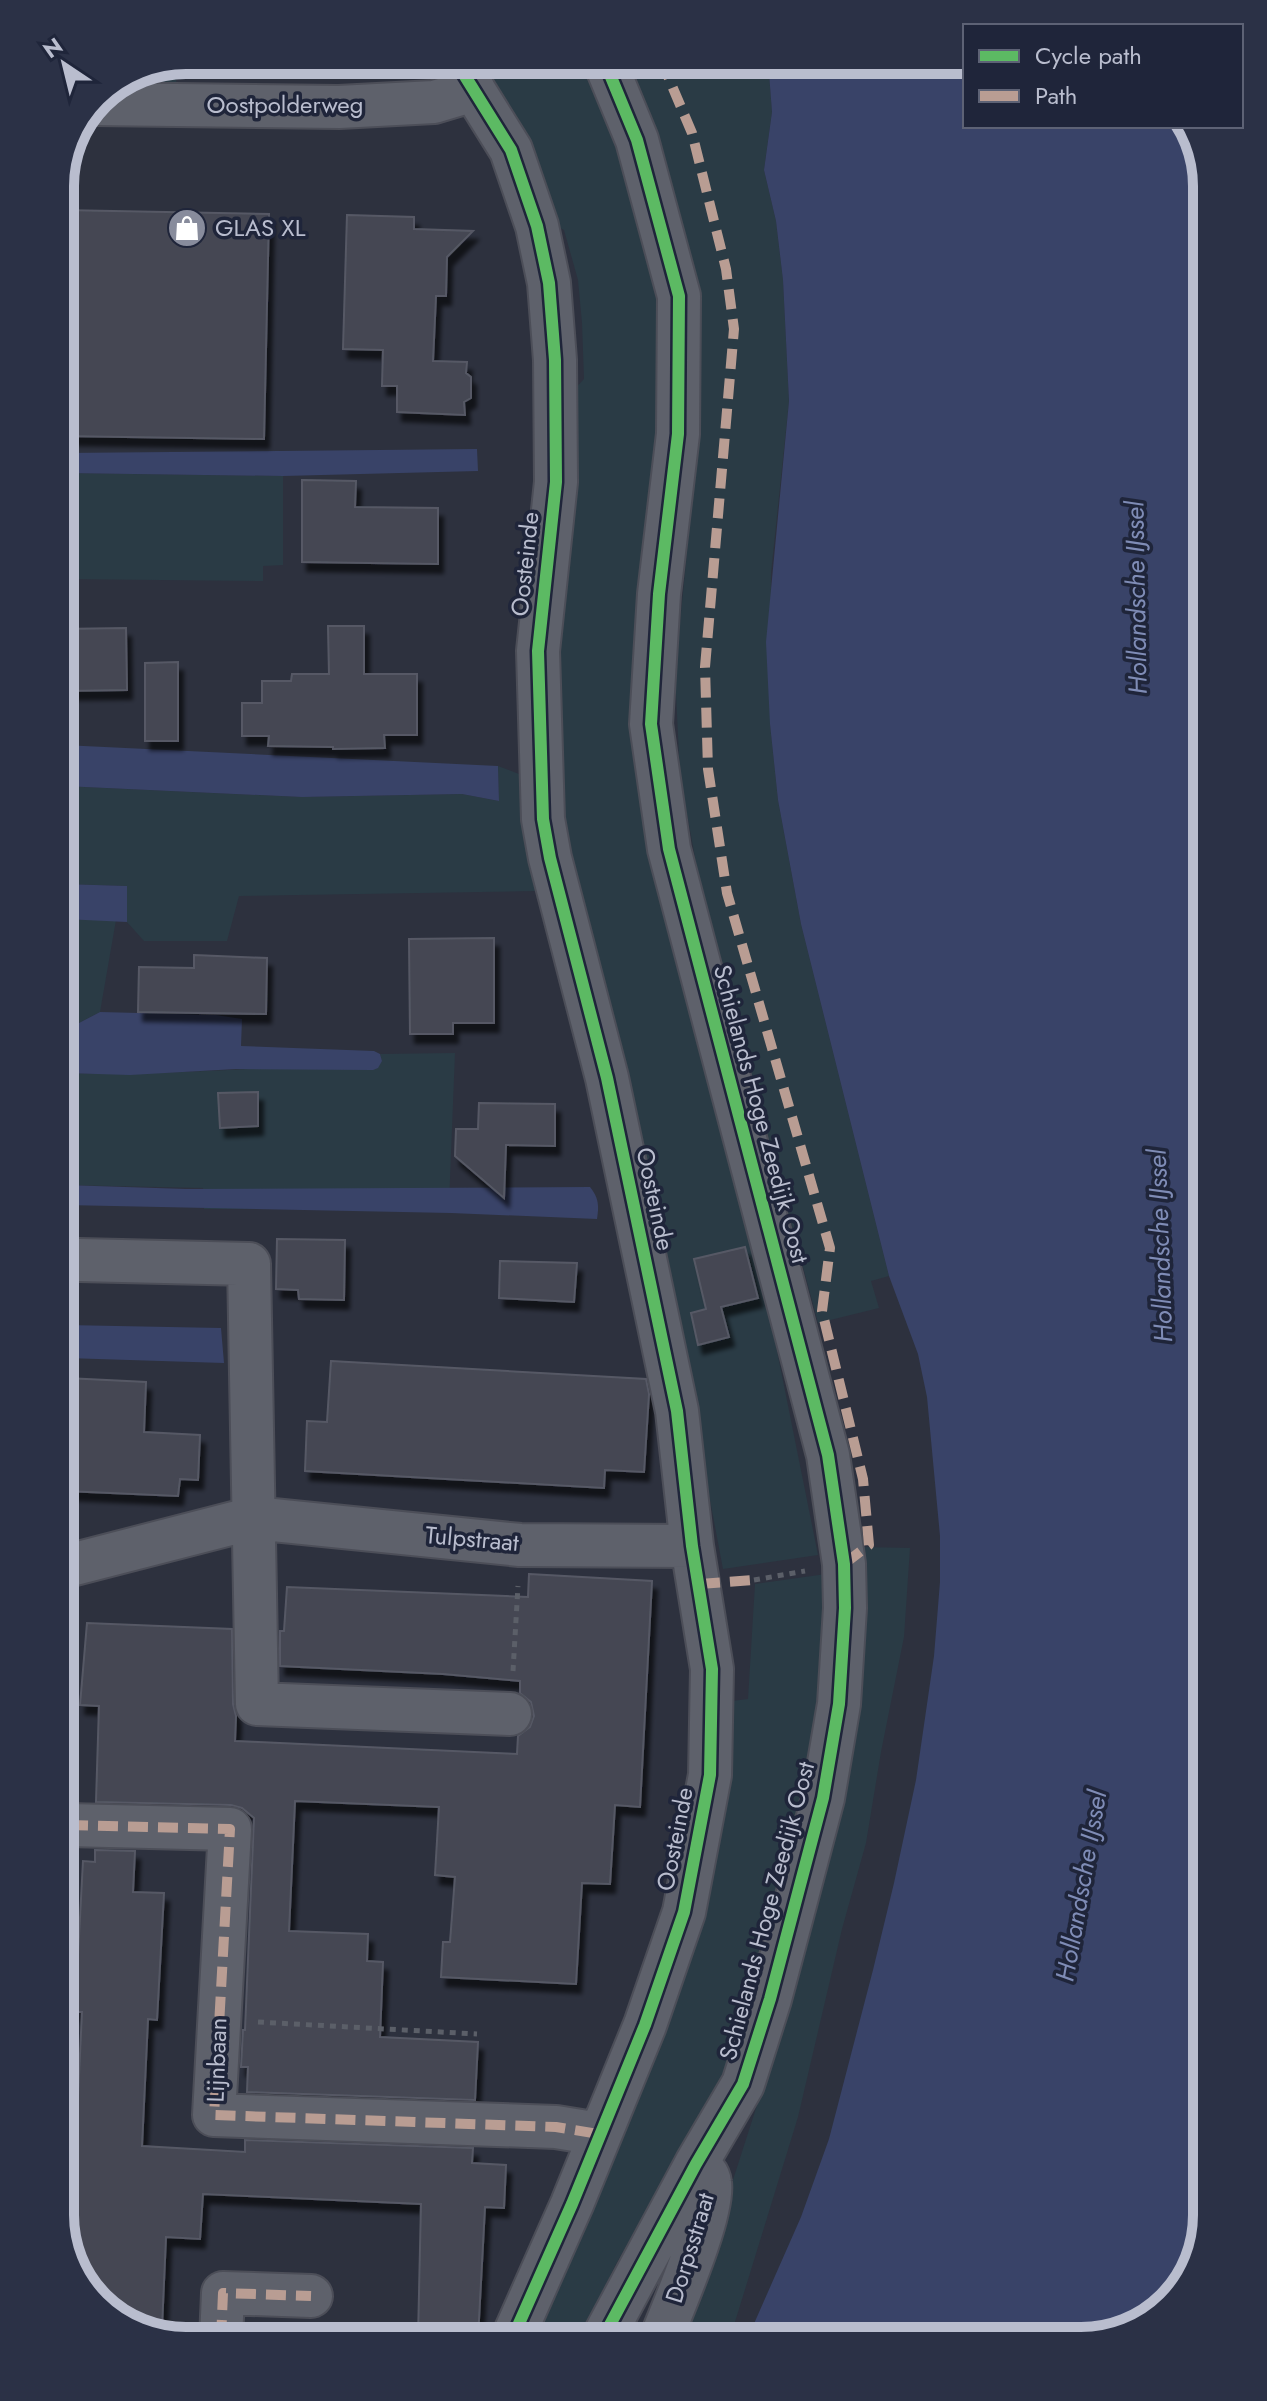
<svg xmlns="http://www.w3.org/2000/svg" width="1267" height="2401" font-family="Jost,sans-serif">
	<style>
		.green { fill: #2a3b45 }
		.water { fill: #394368 }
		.building { fill: #444752; stroke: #565965; stroke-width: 2; filter: url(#shadow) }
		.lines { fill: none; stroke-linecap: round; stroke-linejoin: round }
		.minor-casing { stroke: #4c4e58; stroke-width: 46 }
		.path { stroke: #5b5f68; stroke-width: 5; stroke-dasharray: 6 6; stroke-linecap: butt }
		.minor { stroke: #5e616b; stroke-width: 42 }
		.quiet { stroke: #b99d93; stroke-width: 10; stroke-dasharray: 20 10; stroke-linecap: butt }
		.cycleway-casing { stroke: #1f253a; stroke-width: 17 }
		.cycleway { stroke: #5cba63; stroke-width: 12 }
		.labels { text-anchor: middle; stroke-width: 7; stroke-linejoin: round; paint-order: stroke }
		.street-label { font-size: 24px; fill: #b9bdce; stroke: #1f253a }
		.poi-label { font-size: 24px; fill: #b9bdce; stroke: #1f253a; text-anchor: start }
		.water-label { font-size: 26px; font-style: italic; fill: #7f8cb6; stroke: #1f253a }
		.rim { fill: none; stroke: #b9bdce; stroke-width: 10 }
	</style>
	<defs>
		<filter id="shadow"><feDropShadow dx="5" dy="9" stdDeviation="2" flood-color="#0009"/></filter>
	</defs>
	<rect width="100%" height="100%" fill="#2d313e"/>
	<path class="green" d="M186 60H403L384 76 255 72 254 63 177 67 176 87 124 86Z
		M496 60H586L616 132 658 281 664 350 641 634 755 1241 818 1555 723 1569 665 1261 569 867 557 785 555 694 570 394 584 379 582 323 578 280 564 230 548 222 517 127 493 78Z
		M626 60H768L772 112 764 170 776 221 783 280 789 401 771 573 770 724 778 800 801 924 889 1276 871 1281 879 1308 818 1323 699 879 680 776 675 673 694 482 699 389V340L693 280 682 222 664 162Z
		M62 473 283 476V565L263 566V581L62 579Z
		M63 678 75 679 78 745H63Z
		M498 766 519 774 536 891 239 896 227 941H144L127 922V886L63 884V786L302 797 462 794 499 801Z
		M64 919 116 920 100 1012 79 1023 64 1022Z
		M455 1053 449 1204 397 1209H204L203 1188 65 1185 64 1073C170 1076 276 1067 382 1061L380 1054Z
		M862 1547 910 1548 904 1637 881 1752 866 1843 842 1929 798 2117 731 2335 676 2336 713 2242 797 1981 834 1824Z
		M826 1574 823 1648 814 1737 794 1841 739 2037 716 2089 616 2264 580 2337H528L732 1701 748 1699 755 1584Z"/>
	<path class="water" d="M768 60H965V126H1188L1197 137 1207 2216 1186 2285 1130 2331 749 2335 801 2217 829 2139 873 1970 894 1883 916 1780 934 1656 940 1582V1536L927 1397 918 1354 889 1276 801 924 778 800 770 724 766 642 789 401 783 280 776 221 764 170 772 112Z
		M477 449 478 471 283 476 62 473V453Z
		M63 745 498 766 499 801 462 794 302 797 63 786Z
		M63 884 127 886V922L64 919Z
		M100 1012 216 1015 242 1019 241 1046 374 1051 380 1054 382 1061 378 1068 373 1070 236 1069 130 1075 64 1073V1022L79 1023Z
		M65 1185 186 1189 590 1187C599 1198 599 1206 597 1219L451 1213 65 1205Z
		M65 1325 221 1328 224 1363 66 1358Z"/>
	<path class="building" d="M60 210 269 214 264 439 61 436Z
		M347 215 414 217V229L473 231 447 257 446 296H436L433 361 467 362 466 373 471 377V398L464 402 465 415 397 412V386H382L383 350 343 349Z
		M302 480 356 481 355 507 438 508V564L302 562Z
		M328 626H364V674H417V735H384L385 748 333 749V747L268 746 269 736H242V703H262V681H291L292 674H329Z
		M126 628 127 690 63 691 62 629Z
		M178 662V741H145V663Z
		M494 938V1023H453V1034H410L409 939Z
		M194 955 267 958 266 1014 138 1012 139 967 194 968Z
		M258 1092V1126L220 1128 218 1093Z
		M479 1103 555 1104V1146L506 1145 504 1198 455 1156 456 1129H478Z
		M277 1239 345 1240 344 1300 299 1299 298 1290 276 1289Z
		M745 1247 758 1298 721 1307 729 1337 698 1345 691 1313 706 1309 694 1259Z
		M500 1261 577 1263 574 1302 499 1298Z
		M331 1361 646 1379 649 1394 644 1472 605 1470 604 1488 305 1471 307 1421 327 1422Z
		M66 1378 146 1382 144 1432 200 1435 198 1480 180 1479 178 1496 66 1491Z
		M529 1574 652 1581 640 1807 615 1805 610 1884 582 1883 576 1984 441 1977 443 1942H450L455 1877 435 1875 439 1807 295 1801 289 1931 368 1934 367 1961 383 1962 380 2037 478 2042 475 2100 247 2092 248 2067H241L243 2030H245L254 1818 242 1808 231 1805 96 1802 99 1706 80 1705 87 1623 232 1629 233 1704 236 1716 235 1741 517 1754 518 1736 530 1727 534 1716 531 1702 520 1693V1681L443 1674 280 1666V1631H284L287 1587 528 1597Z
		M95 1850 135 1851 133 1892 164 1893 157 2020 148 2019 142 2146 245 2152V2140L473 2148 472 2163 506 2165 504 2208 485 2207 478 2338H418L421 2204 203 2194 200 2239 166 2237 162 2327 135 2326 116 2320 70 2264 82 2012H75L83 1861 95 1862Z"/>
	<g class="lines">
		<defs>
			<path id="minor" d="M455 60 511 150 537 226 549 283 555 360 556 482 538 651 543 819 550 858 607 1078 677 1411 692 1546 712 1669 710 1775 684 1912 645 2025 572 2204 513 2337
				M94 104 339 107 434 102 474 90
				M79 1260 249 1264 257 1704 510 1714
				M67 1566 253 1518 520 1545 692 1546
				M68 1825 230 1829 214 2115 556 2127 599 2134
				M604 2336 696 2164 743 2084 770 1999 823 1798 839 1704 845 1608 844 1564 828 1455 669 849 651 724 659 594 678 434 679 296 637 140 604 60
				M662 2336C674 2305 715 2211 710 2183 709 2174 703 2169 696 2164
				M221 2340 223 2293 311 2296"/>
		</defs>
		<use href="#minor" class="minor-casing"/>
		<path class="path" d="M754 1580 805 1571
			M513 1671 518 1586
			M258 2022 477 2034"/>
		<use href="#minor" class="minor"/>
		<path class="quiet" d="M661 60 692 133 726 269 734 329 705 667 708 769 727 893 830 1248 822 1311 863 1479 869 1545 844 1564
			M700 1584 754 1580
			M68 1825 230 1829 214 2115 556 2127 599 2134
			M221 2340 223 2293 311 2296"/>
		<defs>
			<path id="cycleway" d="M455 60 511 150 537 226 549 283 555 360 556 482 538 651 543 819 550 858 607 1078 677 1411 692 1546 712 1669 710 1775 684 1912 645 2025 572 2204 513 2337
				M604 2336 696 2164 743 2084 770 1999 823 1798 839 1704 845 1608 844 1564 828 1455 669 849 651 724 659 594 678 434 679 296 637 140 604 60"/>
		</defs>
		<use href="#cycleway" class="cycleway-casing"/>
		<use href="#cycleway" class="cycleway"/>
	</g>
	<defs>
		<symbol id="shop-disc" viewBox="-11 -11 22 22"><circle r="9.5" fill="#888c9c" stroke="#1f253a"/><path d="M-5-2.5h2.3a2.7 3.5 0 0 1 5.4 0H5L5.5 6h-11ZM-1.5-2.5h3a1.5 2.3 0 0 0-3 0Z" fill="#fff"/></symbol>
	</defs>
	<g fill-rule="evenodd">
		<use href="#shop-disc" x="165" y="206" width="44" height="44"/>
	</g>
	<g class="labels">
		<g class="street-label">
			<text x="285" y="113">Oostpolderweg</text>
			<text transform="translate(525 564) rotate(-84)" y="8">Oosteinde</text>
			<text transform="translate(761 1114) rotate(75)" y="8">Schielands Hoge Zeedijk Oost</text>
			<text transform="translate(655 1199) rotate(78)" y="8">Oosteinde</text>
			<text transform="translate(472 1539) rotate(5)" y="8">Tulpstraat</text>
			<text transform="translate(675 1839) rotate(-79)" y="8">Oosteinde</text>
			<text transform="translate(767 1911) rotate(-75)" y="8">Schielands Hoge Zeedijk Oost</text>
			<text transform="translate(217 2060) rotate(-88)" y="8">Lijnbaan</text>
			<text transform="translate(690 2248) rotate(-73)" y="8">Dorpsstraat</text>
		</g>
		<g class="poi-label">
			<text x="215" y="236">GLAS XL</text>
		</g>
		<g class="water-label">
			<text transform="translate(1136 598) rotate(-91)" y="9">Hollandsche IJssel</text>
			<text transform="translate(1160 1246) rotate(-92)" y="9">Hollandsche IJssel</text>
			<text transform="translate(1081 1886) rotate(-80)" y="9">Hollandsche IJssel</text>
		</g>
	</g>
	<path d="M0 0H1267V2401H0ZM186 74H1081A112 112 0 0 1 1193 186V2215A112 112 0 0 1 1081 2327H186A112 112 0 0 1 74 2215V186A112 112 0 0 1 186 74Z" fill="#2b3146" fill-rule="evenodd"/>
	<path class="rim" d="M186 74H1081A112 112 0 0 1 1193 186V2215A112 112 0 0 1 1081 2327H186A112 112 0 0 1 74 2215V186A112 112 0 0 1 186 74Z"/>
	<rect x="963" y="24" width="280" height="104" fill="#1f253a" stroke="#5d6275" stroke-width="2"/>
	<rect x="979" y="50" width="40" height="12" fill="#5cba63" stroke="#5d6275" stroke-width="2"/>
	<text x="1035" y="64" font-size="24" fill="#b9bdce">Cycle path</text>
	<rect x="979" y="90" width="40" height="12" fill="#b99d93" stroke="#5d6275" stroke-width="2"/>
	<text x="1035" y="104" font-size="24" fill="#b9bdce">Path</text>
	<g transform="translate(64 64) rotate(325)" stroke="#1f253a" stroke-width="6" paint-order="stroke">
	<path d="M0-6L14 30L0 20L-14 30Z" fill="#b9bdce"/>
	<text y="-12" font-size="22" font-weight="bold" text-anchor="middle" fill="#b9bdce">N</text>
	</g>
</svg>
